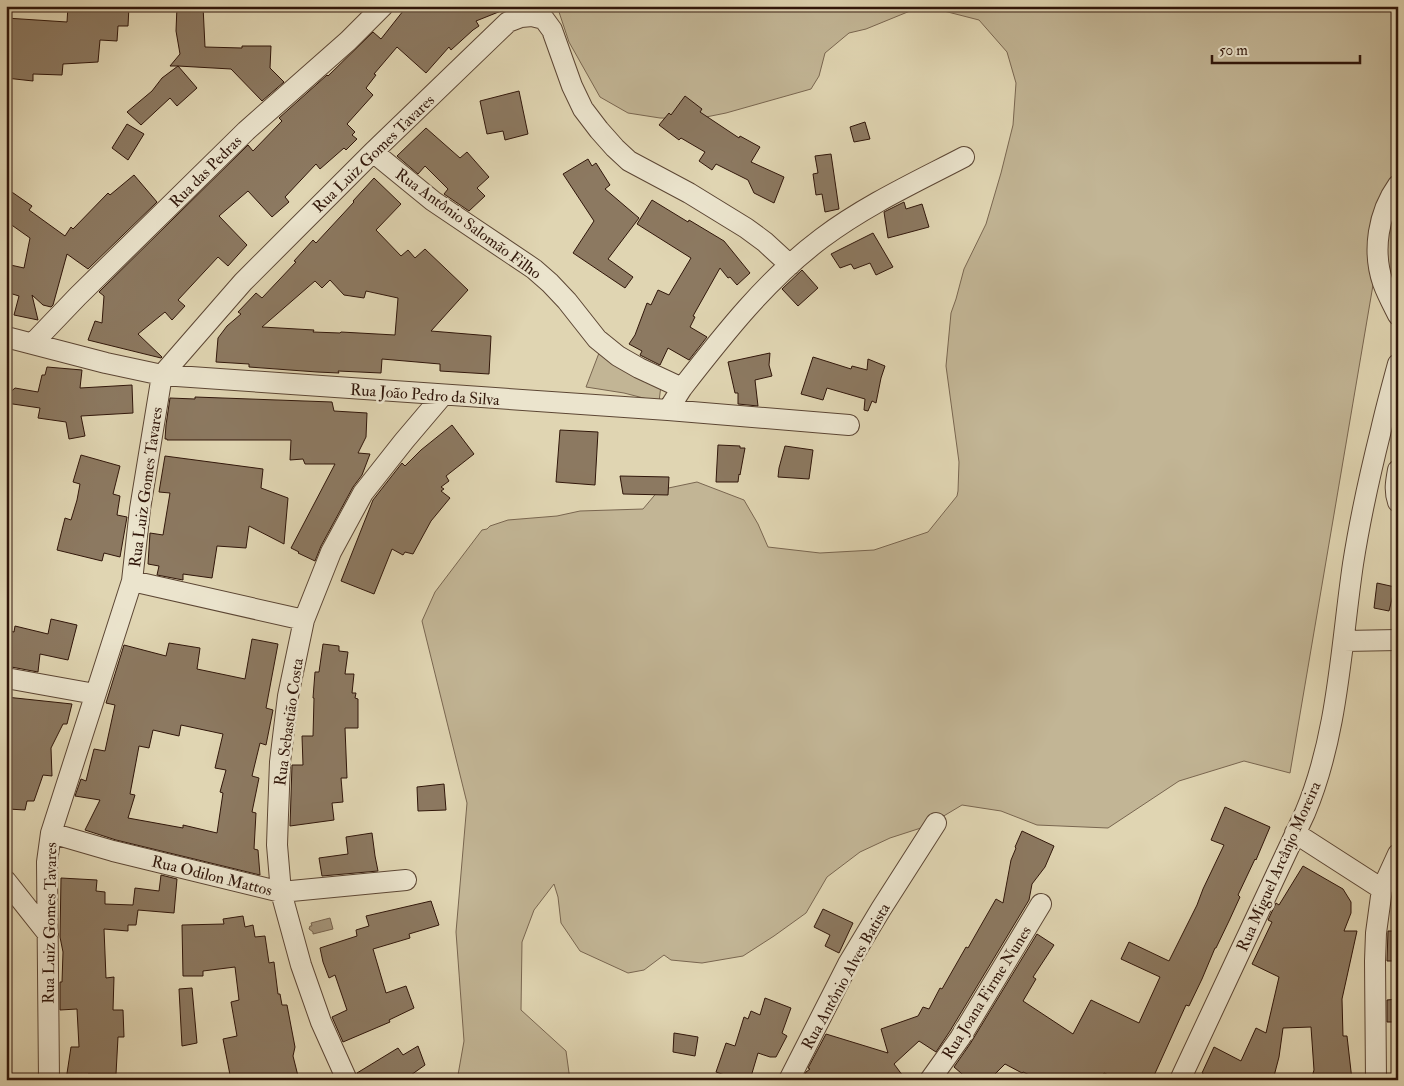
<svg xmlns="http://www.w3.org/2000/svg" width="1404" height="1086" font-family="'IM FELL Double Pica',serif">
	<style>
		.green { fill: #c2b595; stroke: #796650 }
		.water { fill: #a49479; stroke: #76624d }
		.building { fill: #8c7961; stroke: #30160a; fill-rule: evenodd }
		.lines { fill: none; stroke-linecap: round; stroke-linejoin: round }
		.street-casing { stroke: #5c4634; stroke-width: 22 }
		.street { stroke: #ebe4cd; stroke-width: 20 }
		.labels { text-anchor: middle; stroke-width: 5; stroke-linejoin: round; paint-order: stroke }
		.street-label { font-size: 16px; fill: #30160a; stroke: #ebe4cd }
	</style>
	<rect width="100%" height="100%" fill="#e0d5b2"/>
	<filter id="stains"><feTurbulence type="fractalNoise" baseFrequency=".004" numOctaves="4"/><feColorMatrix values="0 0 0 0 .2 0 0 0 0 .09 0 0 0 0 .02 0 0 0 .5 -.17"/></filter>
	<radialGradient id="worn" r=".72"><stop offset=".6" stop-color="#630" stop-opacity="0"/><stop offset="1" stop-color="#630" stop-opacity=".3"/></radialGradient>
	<path class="green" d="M557 6H1398V293L1373 285 1290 773 1244 761 1179 781 1108 828 1037 825 1001 811 962 805 927 826 890 838 860 852 827 877 806 913 774 936 743 956 702 963 671 960 664 955 644 970 628 973 580 951 561 923 558 897 554 884 534 910 522 942 521 1010 566 1051 570 1080H459L458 1075 464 1041 456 932 467 803 422 621 435 592 482 530 487 529 490 526 508 520 557 516 580 511 643 509 659 490 697 482 744 500 758 524 768 547 820 553 874 550 928 532 957 496 958 491 959 462 946 366 951 313 956 299 964 269 986 224 1001 173 1013 125 1016 83 1007 52 979 20 940 10 910 11 866 29 849 33 825 53 819 76 811 89 726 113 696 119 660 118 628 113 600 97 569 42Z
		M599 353 661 385 659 402 624 393 586 387Z"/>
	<path class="water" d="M330 918 333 929 313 934V932L309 929 310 926H312L311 923Z"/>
	<path class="building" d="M68 6H129L128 26H118L117 41 100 40 98 62 63 64 62 75 33 74V81L6 78V18L67 22Z
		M177 6H203L205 47 242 48V46H271L270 68 284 82 262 101 231 69 178 66 197 88 177 106 170 98 141 125 127 112 152 91 162 78 178 66H170L180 54 176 31Z
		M407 6 511 7 476 21 479 26 473 30 451 50 449 47 426 73 397 47 374 74 376 75 366 88 373 95 347 124 355 132 352 135 357 139 346 150 344 148 320 169 316 164 285 197 289 202 272 217 248 191 219 216 247 245 228 266 218 257 178 300 185 306 172 320 165 312 138 334 162 357 161 358 88 340 95 321 102 323 104 296 99 292 248 145 253 151 282 121 279 118 327 75 328 76 373 32 381 39Z
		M519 91 528 134 505 140 503 131 487 134 480 101Z
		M685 96 702 109 700 112 739 138 740 136 760 147 751 162 784 177 774 203 754 193 748 180 716 164 712 170 699 161 705 152 681 138 679 140 659 125 669 113 671 115Z
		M865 122 870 139 854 142 850 127Z
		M127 124 144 134 128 160 112 148Z
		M426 128 460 158 467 152 489 177 477 188 485 196 469 211 444 194 448 189 425 166 418 174 397 156Z
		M831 154 839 209 825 212 822 194 816 195 813 174 818 173 815 156Z
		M588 159 592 166 596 163 610 185 605 189 639 218 608 259 633 277 625 288 573 253 594 221 563 174Z
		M134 175 157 202 88 269 67 254 53 305 51 307 43 305 32 295 38 320 14 315 19 296 6 292V264L24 268 30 238 6 221V188L32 206 29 210 65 236 71 227 73 229 108 193 110 195Z
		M374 178 401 204 376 230 401 256 408 250 415 258 425 249 468 290 431 331 491 336 489 374 440 371V364L382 359 381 373 338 371 339 373 317 372 249 367V364L216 362 218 338 227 326 241 314 238 312 256 293 262 298 296 262 294 261 313 240 316 243 354 202 353 201ZM330 280 344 295 364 298 366 291 398 298 395 335 341 332 340 333 313 332 314 330 262 327 315 281 322 288Z
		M652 200 688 222 689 220 724 241 750 273 737 285 730 277 728 278 720 268 693 316 695 317 690 327 707 337 689 360 668 348 660 365 640 355 642 351 629 344 635 335 647 303 651 305 658 290 669 295 691 258 637 224Z
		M904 202 906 209 922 204 929 227 888 238 884 212Z
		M873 233 893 267 876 275 870 263 854 269 851 264 840 268 831 254Z
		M802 270 818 288 798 306 782 289Z
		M770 353 769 365 772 376 755 380 758 406 738 404V393H735L728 362Z
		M813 357 851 369 852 366 867 370 868 359 885 366 881 378 876 403 872 401 868 411 864 410 865 399 827 388 823 400 801 394Z
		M47 367 82 370 80 388 132 385 133 413 81 416 85 436 69 439 66 422 38 418 40 408 6 403V396L15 388 38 392 42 375H45Z
		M195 397 332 402 334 411 367 413 366 437 358 453 370 454 362 475 353 487 321 546 315 561 298 553 299 552 291 548 335 464H305L303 459 290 460 291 440H167V439H165L166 425 170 398 195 399Z
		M452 425 474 454 446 476 449 481 441 487 444 489 441 491 450 498 431 521 413 554 405 552 403 555 392 549 374 594 341 581 373 500 402 463 405 466 421 450Z
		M560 430 598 432 595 485 556 482Z
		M718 445 740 446V448H745L740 475 739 474 738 482H716Z
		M785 446 813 450 809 479 778 477 779 468Z
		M81 455 120 466 113 494 120 496 117 515 127 517 120 557 104 553 102 561 57 550 65 518 71 520 77 500 80 484 73 482Z
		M165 456 263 469 261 488 288 498 284 544 249 526 246 548 217 546 212 578 183 574V580L157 575 159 566 148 564 150 533 163 535 170 493 159 492Z
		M620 476 669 477 668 495 623 494Z
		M1377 583 1395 587 1389 611 1374 608Z
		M51 619 77 625 68 660 40 654 38 672 6 666V630L14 632 15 626 48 634Z
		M252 639 278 644 266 708 273 710 266 745 260 743 252 776 259 778 252 812 256 813 254 849 258 850 260 875 116 840 85 830 100 800 75 796 81 779 86 781 94 749 105 751 115 705 106 703 124 645 166 656 169 643 200 648 197 669 245 679ZM181 725 223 734 215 768 226 770 220 792 223 793 217 833 183 825V828L128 818 135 795 130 794 139 746 149 748 153 730 179 736Z
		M323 644 339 646V651L348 652 345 674H354L352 693H356L355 698 358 699V728H345L347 778H341L343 802 332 803 334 820 290 826 292 765H303L302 736H313L314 698H313L315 672H319Z
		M6 697 72 704 67 724H63L51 748 52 776 43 775 34 801H27L25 810 8 809 11 798 6 797Z
		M444 784 446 810 418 811 417 787Z
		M1225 807 1270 827 1256 860 1255 859 1238 895 1240 897 1229 921 1216 948H1215L1202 979 1189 1006 1186 1005 1152 1080H1119L1104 1073 1101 1080H1040L1023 1072 1022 1073 1005 1064 989 1080H969L954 1067 970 1044 1037 934 1054 945 1033 977 1036 979 1023 1001 1073 1034 1091 1000 1139 1023 1160 977 1121 959 1129 942 1169 961 1197 905 1203 889 1224 845 1211 840Z
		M1022 831 1054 846 1045 867 1032 884 1029 900 950 1031 936 1052 919 1041 894 1064 906 1080H802L806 1072 810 1069 808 1068 826 1034 888 1053 881 1029 918 1016 923 1007 929 1009 940 988 942 989 966 947 968 948 996 899 1003 903 1011 860 1016 848 1015 847Z
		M372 833 375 856 378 871 322 876 319 858 348 854 346 837Z
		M1303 866 1343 889 1351 902V913L1344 931H1357L1342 999 1343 1036H1347L1352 1080H1311L1314 1070 1311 1027 1283 1028 1279 1057 1273 1080H1214L1202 1073 1214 1047 1241 1061 1256 1028 1266 1033 1279 977 1252 964 1272 922 1268 920 1276 903 1279 905Z
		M161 875 177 879 174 913 138 910 136 925H128V931L104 929 106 978 114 977 113 1010H123L124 1037H118L116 1074H88L89 1080H66L71 1047H79L77 1009 60 1010V982H62L63 952 60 937 61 878 97 880 96 891 105 892V904L133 905 135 888 159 891Z
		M431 901 439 925 409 934 410 938 373 949 386 993 406 986 414 1008 389 1020 390 1022 343 1042 332 1017 347 1010 335 975 329 978 323 962 320 948 357 936 356 930 369 926 366 916Z
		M823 909 853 923 839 953 825 946 830 935 814 927Z
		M243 916 245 927 253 925 255 937 265 936 269 963 274 962 278 994H280L282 1005H287L295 1047 293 1056 299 1080H231L223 1039 237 1036 231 1002 239 1000 235 967 203 971V976H183L182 925 224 924 223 919Z
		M1388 931H1398V961H1387Z
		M192 988 197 1043 182 1046 179 989Z
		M765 998 791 1008 782 1033 787 1036 776 1057H770L758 1053 750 1080H739L716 1072 726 1043 735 1046 744 1017 748 1019 751 1011 760 1015Z
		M1398 999V1022H1387V1000Z
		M674 1033 698 1037 695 1056 673 1052Z
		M418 1046 425 1065 404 1080H359L357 1073 398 1048 403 1055Z"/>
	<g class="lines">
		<defs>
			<path id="street" d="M373 152 433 201 534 269 550 283 567 301 597 339 618 356 639 368 682 388 668 410
				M1398 185C1378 213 1372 251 1383 283 1387 294 1393 305 1398 315
				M6 337 106 363 162 375 668 410 849 425
				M33 343 78 296 246 131 348 41 383 6
				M682 388C724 334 767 279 822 238 866 205 916 182 964 157
				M1398 470C1396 481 1394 491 1398 502
				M132 581 304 620
				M1344 641 1398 640
				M6 678 95 694
				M51 833 113 851 281 892 406 880
				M1295 833 1382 889
				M6 881 48 934
				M49 1080 47 862 51 833 132 581 140 509 162 375 243 282 373 152 508 22 521 17 532 16 544 19 552 30 572 86 583 109 599 130 615 148 629 161 689 193 746 228 765 242 790 265
				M347 1080 321 1022 301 965 281 892 277 845 278 815 280 762 288 696 304 620 331 552 363 493 404 441 443 395
				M789 1080 848 964 881 909 936 823
				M930 1080 960 1038 1041 904
				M1180 1080 1305 813C1338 735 1341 646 1353 564 1360 519 1370 474 1381 430 1386 408 1392 386 1398 364
				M1376 1080 1375 961 1376 933 1382 889 1398 854"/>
		</defs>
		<use href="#street" class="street-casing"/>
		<use href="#street" class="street"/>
	</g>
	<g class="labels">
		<g class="street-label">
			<text transform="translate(373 153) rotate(-44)" y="6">Rua Luiz Gomes Tavares</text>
			<text transform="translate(205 171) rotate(-45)" y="6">Rua das Pedras</text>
			<text transform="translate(469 223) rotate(36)" y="6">Rua Antônio Salomão Filho</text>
			<text transform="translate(425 394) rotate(4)" y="6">Rua João Pedro da Silva</text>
			<text transform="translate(145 487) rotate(-82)" y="6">Rua Luiz Gomes Tavares</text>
			<text transform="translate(288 722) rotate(-82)" y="6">Rua Sebastião Costa</text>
			<text transform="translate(1278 866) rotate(-66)" y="6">Rua Miguel Arcânjo Moreira</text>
			<text transform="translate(212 875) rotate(14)" y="6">Rua Odilon Mattos</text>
			<text transform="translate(49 923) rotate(-89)" y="6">Rua Luiz Gomes Tavares</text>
			<text transform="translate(845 976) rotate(-61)" y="6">Rua Antônio Alves Batista</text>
			<text transform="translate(986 992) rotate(-58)" y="6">Rua Joana Firme Nunes</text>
		</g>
	</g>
	<rect width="1404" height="1086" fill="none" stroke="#e0d5b2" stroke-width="25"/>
	<rect x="8" y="8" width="1389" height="1071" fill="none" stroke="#30160a" stroke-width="2.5"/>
	<rect x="12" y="12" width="1379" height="1061" fill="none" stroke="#30160a"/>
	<path d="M1212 55v8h148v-8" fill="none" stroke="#30160a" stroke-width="2.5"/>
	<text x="1219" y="55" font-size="15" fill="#30160a" stroke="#ebe4cd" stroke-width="4" paint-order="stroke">50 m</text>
	<rect width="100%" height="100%" filter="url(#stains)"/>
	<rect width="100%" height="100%" fill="url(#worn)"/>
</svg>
